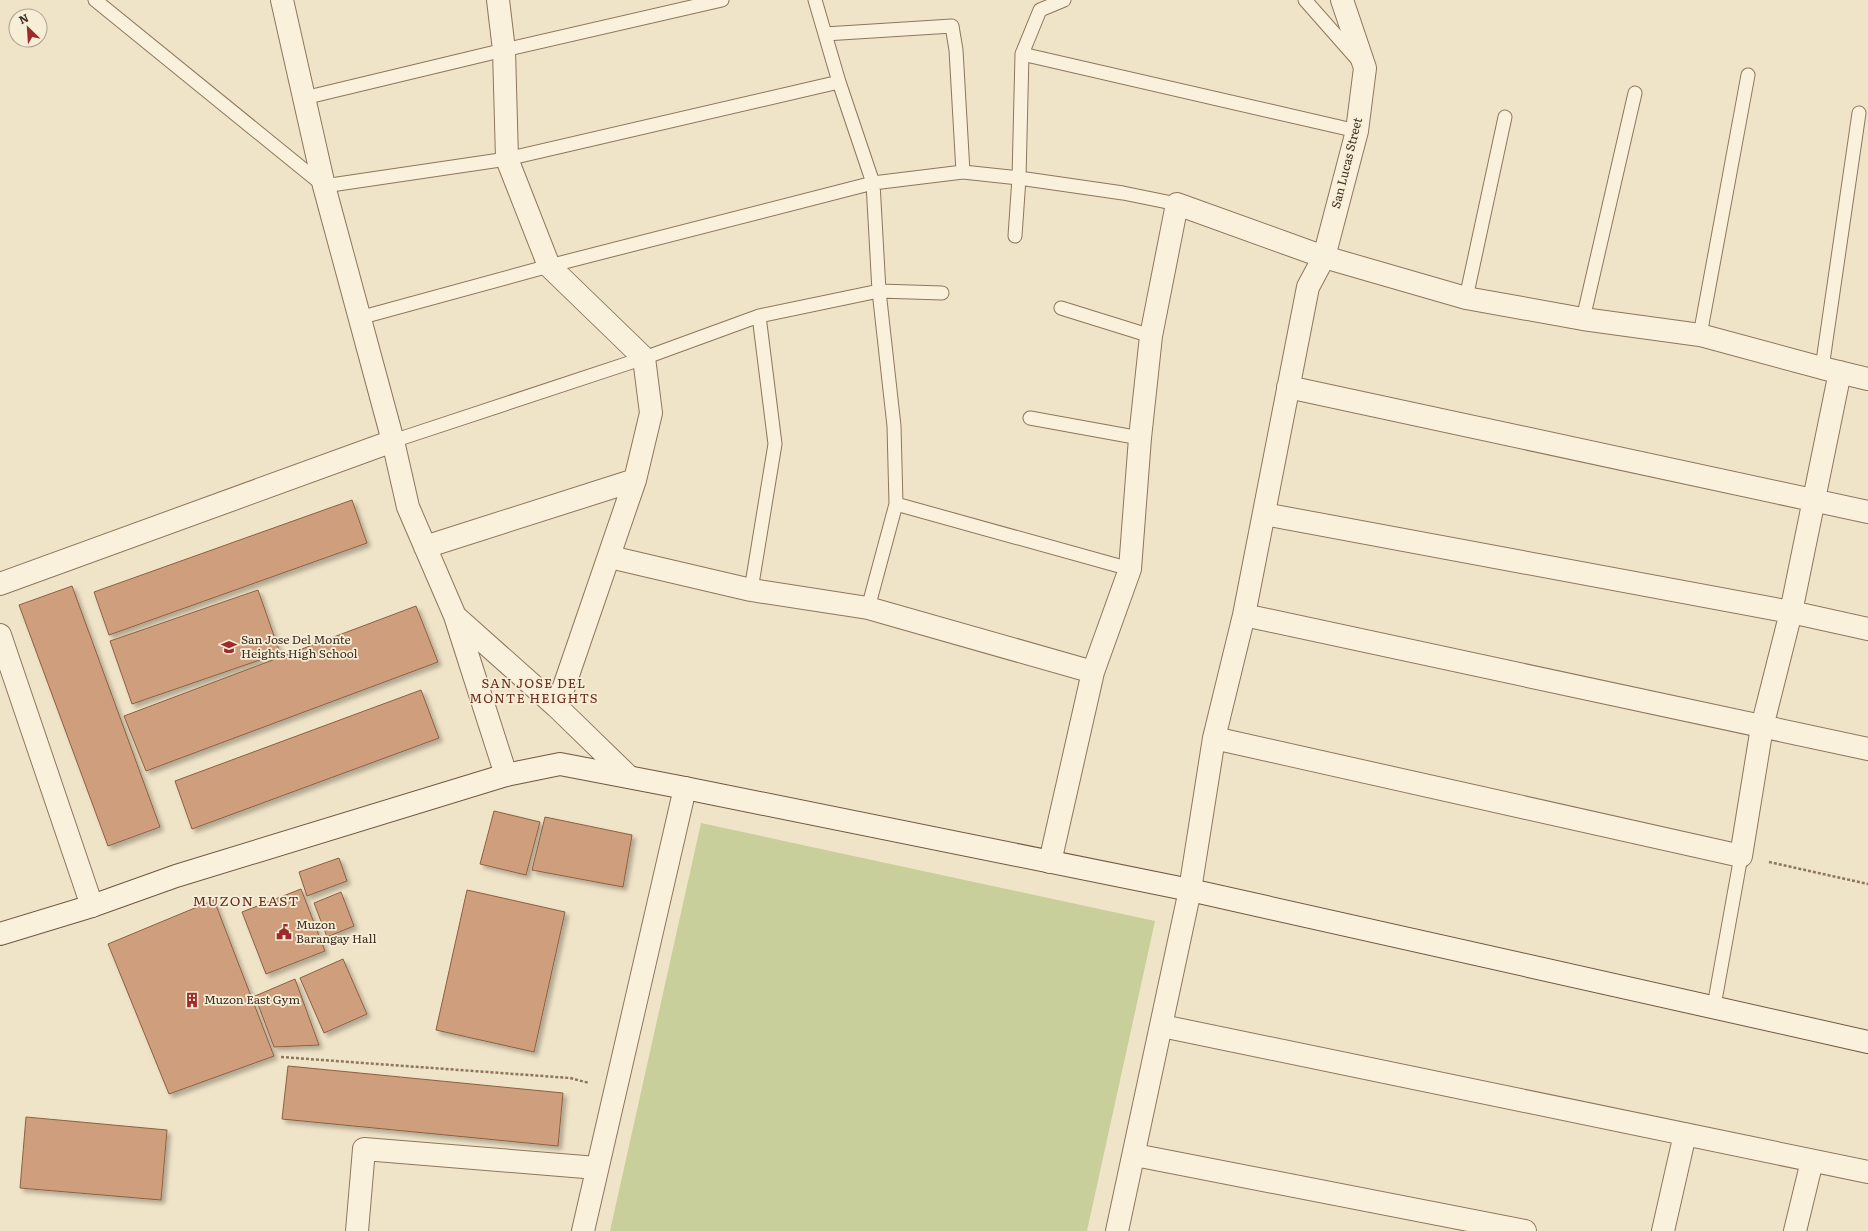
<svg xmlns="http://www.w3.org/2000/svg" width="1868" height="1231" font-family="Literata,serif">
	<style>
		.green { fill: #c9cf9b }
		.building { fill: #cf9f7d; stroke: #8d5f41; filter: url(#shadow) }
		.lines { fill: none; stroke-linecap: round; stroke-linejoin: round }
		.lane-casing { stroke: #8d765c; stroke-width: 15 }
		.street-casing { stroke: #8d765c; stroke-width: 24 }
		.secondary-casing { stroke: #6f573f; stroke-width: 24 }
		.path { stroke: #8d765c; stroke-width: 2.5; stroke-dasharray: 3 2; stroke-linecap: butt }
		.lane { stroke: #faf1dc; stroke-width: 13 }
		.street { stroke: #faf1dc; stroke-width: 22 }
		.secondary { stroke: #faf1dc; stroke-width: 22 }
		.labels { text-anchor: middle; stroke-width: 3.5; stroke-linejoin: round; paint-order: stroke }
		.street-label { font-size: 12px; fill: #3d2e20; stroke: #f7eed8 }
		.poi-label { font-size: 12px; fill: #3d2e20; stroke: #f7eed8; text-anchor: start }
		.neighbourhood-label { font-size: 13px; letter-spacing: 1px; fill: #6b2e1e; stroke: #f7eed8 }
		.quarter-label { font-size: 14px; letter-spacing: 1px; fill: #6b2e1e; stroke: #f7eed8 }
	</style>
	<defs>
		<filter id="shadow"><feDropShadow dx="3.5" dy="3.5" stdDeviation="2" flood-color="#0004"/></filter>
	</defs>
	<rect width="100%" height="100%" fill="#f0e4c8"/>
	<path class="green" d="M701 823 1155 921 1087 1231H610Z"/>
	<path class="building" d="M352 500 367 543 109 635 94 592Z
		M72 586 160 827 108 846 19 605Z
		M258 590 280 653 132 704 110 641Z
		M416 606 438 662 146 771 124 716Z
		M421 690 439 738 192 829 175 781Z
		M494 811 540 822 526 875 480 864Z
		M545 817 632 835 623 887 532 870Z
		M339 858 347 881 307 896 299 872Z
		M301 889 325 951 266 974 242 912Z
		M467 890 565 912 534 1052 436 1030Z
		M341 892 354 926 327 937 314 903Z
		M214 900 274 1056 169 1094 108 944Z
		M343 959 367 1014 324 1033 300 978Z
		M295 979 319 1045 274 1047 255 996Z
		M288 1066 563 1093 558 1146 282 1119Z
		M26 1117 167 1130 161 1200 20 1188Z"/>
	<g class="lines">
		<defs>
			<path id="lane" d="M95 0 324 186 507 159 839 82
				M815 0 839 82 873 183 879 291 942 293
				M1064 0 1040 10 1022 54 1019 178 1123 193 1177 204
				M1305 0 1357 59
				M825 34 952 26 956 50 963 172
				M1022 54 1357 131
				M304 98 504 50 722 0
				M1466 298 1505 117
				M1061 308 1151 336
				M359 318 549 266 873 183 963 172 1019 178 1015 236
				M1583 319 1635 93
				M1700 335 1748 75
				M1822 368 1859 113
				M1030 418 1140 438
				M393 441 644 358 759 316 879 291 894 426 896 504 868 608
				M896 504 1130 569
				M751 590 775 444 759 316
				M1714 1006 1741 856"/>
			<path id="street" d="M282 0 324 186 393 441 408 507 455 616 506 775
				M498 0 504 50 507 159 549 266 644 358 651 413 635 480 557 707
				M1288 387 1868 512
				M1264 514 1791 612 1868 629
				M425 547 635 480
				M610 557 751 590 868 608 1093 672
				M0 584 393 441
				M1244 615 1868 749
				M456 617 557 707 629 777
				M0 635 92 906
				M1214 738 1741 856 1762 727 1791 612 1840 372
				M1050 862 1093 672 1130 569 1140 438 1151 336 1177 204 1324 257 1466 298 1583 319 1700 335 1822 368 1868 379
				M1162 1026 1868 1172
				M1135 1155 1525 1231
				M357 1231 364 1149 597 1168
				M583 1231 685 788
				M1117 1231 1190 890 1214 738 1244 615 1308 287 1324 257 1357 131 1365 68 1342 0
				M1663 1231 1685 1134
				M1795 1231 1812 1161"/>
			<path id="secondary" d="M0 934 92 906 176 876 506 775 560 764 685 788 1190 890 1868 1042"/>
		</defs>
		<use href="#lane" class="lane-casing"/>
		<use href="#street" class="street-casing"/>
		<use href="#secondary" class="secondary-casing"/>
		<path class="path" d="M1769 862 1868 884
			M281 1057 570 1078 589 1083"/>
		<use href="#lane" class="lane"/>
		<use href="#street" class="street"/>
		<use href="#secondary" class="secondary"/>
	</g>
	<defs>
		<symbol id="school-bare" viewBox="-9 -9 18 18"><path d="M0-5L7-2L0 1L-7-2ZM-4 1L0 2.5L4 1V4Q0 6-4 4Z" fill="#9e2a2b" stroke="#f7eed8" stroke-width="2.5" paint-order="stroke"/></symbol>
		<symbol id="civic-bare" viewBox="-9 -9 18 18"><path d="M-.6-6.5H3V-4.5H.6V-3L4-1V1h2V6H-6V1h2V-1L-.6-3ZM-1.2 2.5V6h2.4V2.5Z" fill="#9e2a2b" stroke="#f7eed8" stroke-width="2.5" paint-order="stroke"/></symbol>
		<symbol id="building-bare" viewBox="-9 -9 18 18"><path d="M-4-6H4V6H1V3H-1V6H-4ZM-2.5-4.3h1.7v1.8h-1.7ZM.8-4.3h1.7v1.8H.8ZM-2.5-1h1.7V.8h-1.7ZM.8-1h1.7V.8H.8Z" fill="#9e2a2b" stroke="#f7eed8" stroke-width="2.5" paint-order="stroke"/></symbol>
	</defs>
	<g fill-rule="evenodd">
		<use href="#school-bare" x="218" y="636" width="22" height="22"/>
		<use href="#civic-bare" x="273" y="921" width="22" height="22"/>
		<use href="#building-bare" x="181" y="989" width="22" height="22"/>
	</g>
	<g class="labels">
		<g class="street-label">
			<text transform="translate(1347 163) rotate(-76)" y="4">San Lucas Street</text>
		</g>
		<g class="poi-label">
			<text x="241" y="644">San Jose Del Monte<tspan x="241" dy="14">Heights High School</tspan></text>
			<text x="296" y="929">Muzon<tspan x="296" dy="14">Barangay Hall</tspan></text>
			<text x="204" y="1004">Muzon East Gym</text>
		</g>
		<g class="neighbourhood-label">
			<text x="534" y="688">SAN JOSE DEL<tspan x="534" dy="15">MONTE HEIGHTS</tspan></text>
		</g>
		<g class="quarter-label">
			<text x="246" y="906">MUZON EAST</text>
		</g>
	</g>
	<g transform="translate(28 28) rotate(335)"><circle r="19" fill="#f7eed8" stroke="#ada18e"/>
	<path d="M0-3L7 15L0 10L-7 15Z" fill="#9e2a2b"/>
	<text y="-6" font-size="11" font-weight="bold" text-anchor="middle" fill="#3d2e20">N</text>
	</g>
</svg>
